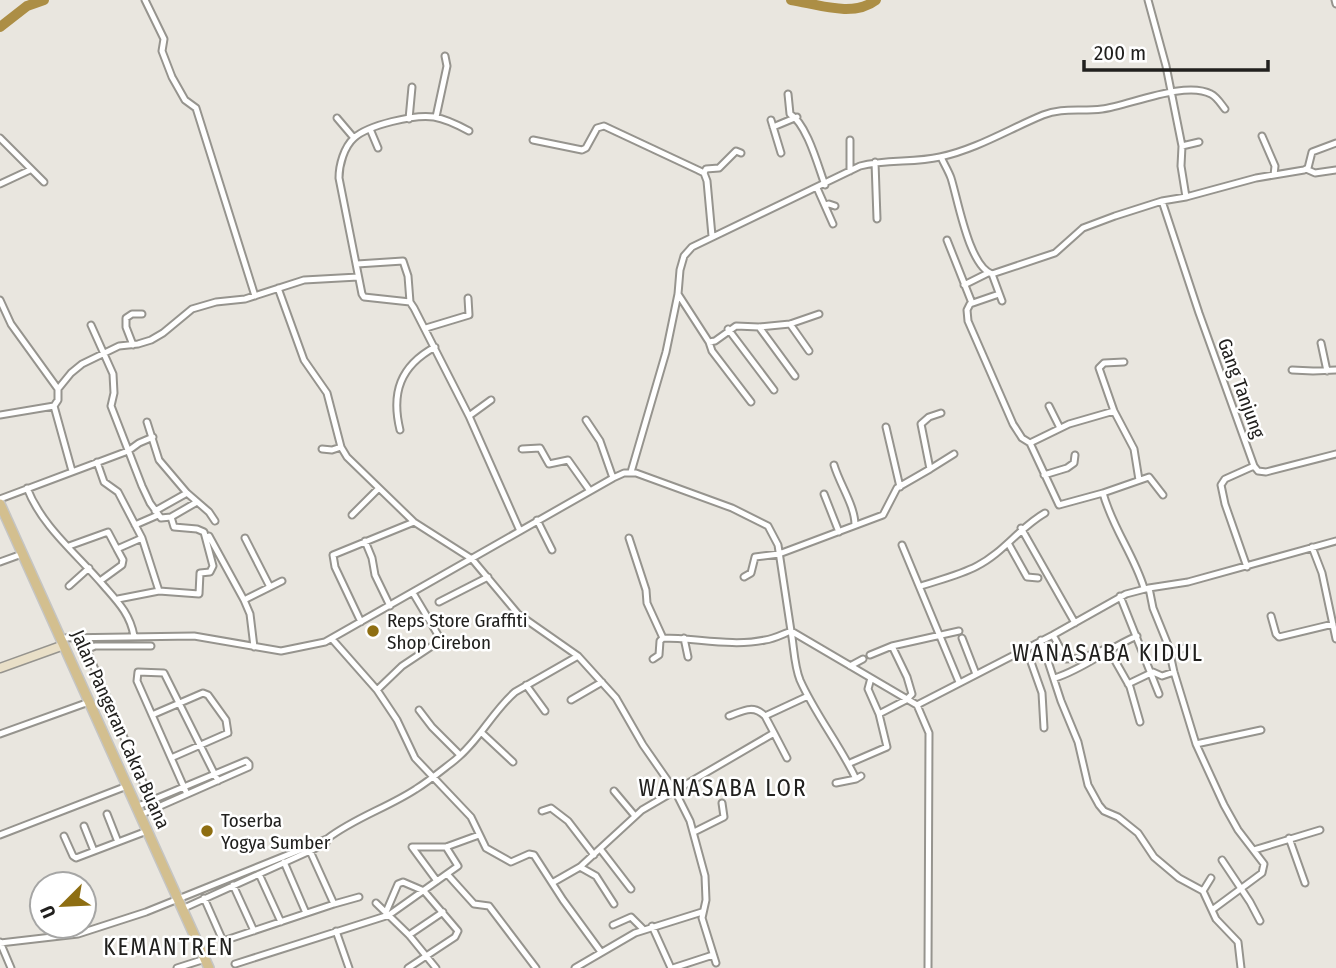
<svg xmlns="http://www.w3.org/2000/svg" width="1336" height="968" font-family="'Fira Sans Condensed',sans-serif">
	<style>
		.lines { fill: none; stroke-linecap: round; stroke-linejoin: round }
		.river { stroke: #ac8e45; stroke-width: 10 }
		.street-casing { stroke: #96948e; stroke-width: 9 }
		.secondary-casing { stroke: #96948e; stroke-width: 11 }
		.primary-casing { stroke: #c5c5c4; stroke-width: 12 }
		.street { stroke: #fff; stroke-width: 5 }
		.secondary { stroke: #e9dfc7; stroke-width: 8 }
		.primary { stroke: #d3bf8f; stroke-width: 9 }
		.poi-dot { fill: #8e6e12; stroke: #fff; stroke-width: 2.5 }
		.labels { text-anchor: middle; stroke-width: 5; stroke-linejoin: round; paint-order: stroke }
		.street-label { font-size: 19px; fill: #21201e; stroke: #fff }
		.poi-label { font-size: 19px; fill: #21201e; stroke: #fff; text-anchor: start }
		.quarter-label { font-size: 23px; letter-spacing: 2px; fill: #21201e; stroke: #fff }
	</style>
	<rect width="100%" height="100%" fill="#e9e6df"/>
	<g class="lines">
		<path class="river" d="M791 0C817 4 853 18 876 0
			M0 27 27 6 44 0"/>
		<defs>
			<path id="street" d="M145 0 164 39 162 51 172 77 185 100 196 108 255 296
				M1148 0 1166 66 1182 146 1181 166 1186 197
				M1335 0 1336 4
				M788 94 790 114C807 124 818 166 825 185
				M436 117 447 66 445 56
				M337 118 354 138
				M409 119 412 87
				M771 120 781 153
				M773 127 797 117
				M370 129 378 148
				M469 131C458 125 446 119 434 117 415 114 368 125 354 138 344 147 339 165 339 178L362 294 364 297 410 302 414 308 469 416 520 531
				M1262 136 1275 166 1274 175
				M0 138 44 182
				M533 140 582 150 586 148 597 128 604 126 698 170 704 173 707 181 712 236
				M850 140V171
				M1182 146 1199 142
				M941 157C944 164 948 170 951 178 958 200 969 266 992 274L1002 301
				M875 162 877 219
				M1306 169 1315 173 1336 170
				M704 173 706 169 719 168 736 151 741 153
				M0 184 30 170
				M817 188 833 224
				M1162 201 1199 313 1254 466 1225 479 1221 485 1225 504 1247 567
				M825 205 829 204 835 206
				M947 240 972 303
				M357 264 403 261 408 276 410 302
				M992 274 1055 253 1083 228 1115 216 1162 201 1186 197 1256 178 1304 170 1308 168 1312 152 1336 143
				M964 285 988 273
				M278 288 304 360 327 393 341 447 347 457 414 522 472 559 518 614 578 656 616 698 643 745 675 791 690 821 705 876 706 900 702 918 716 963
				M678 294 709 342 715 341 736 326 759 327 790 324 819 314
				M999 294 970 304 967 310 968 321 1013 424 1022 438 1030 443
				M0 300 11 324 58 389V400L54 406 0 415
				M790 324 809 351
				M91 325 113 374 114 393 111 406 142 486 150 503 161 518 171 517 174 527 197 529 204 532 213 566 210 572 200 573 199 594 159 591 118 599
				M759 327 795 376
				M426 328 469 315 468 298
				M728 329 774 390
				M709 342 712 351 751 402
				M1321 343 1327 371
				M133 345 126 327V318L132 314H142
				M1124 362 1104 363 1099 368 1114 411 1134 449 1139 480
				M1292 370 1313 371 1336 370
				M58 389 71 373 82 364 119 346 138 344 151 340 163 333 192 309 216 302 245 299 304 280 358 277
				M54 406 72 471
				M1049 406 1060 428
				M469 416 491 400
				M586 420 600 441 613 478
				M147 422 159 460 187 493 209 512 215 521
				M886 427 900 487
				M400 430C391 393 400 366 435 347
				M322 449 332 450 341 447
				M522 449 540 448 549 464 568 460 590 491
				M97 462 104 482 118 492 142 538 159 591
				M834 465C840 485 855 506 855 525
				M1254 466 1258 471 1266 472 1336 454
				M930 469 954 454
				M631 472 666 352 678 294 680 270 684 256 692 247 860 166C887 159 914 163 940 157 977 149 1009 129 1043 115 1062 107 1082 112 1102 109 1128 106 1185 80 1211 94 1217 97 1221 104 1225 109
				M1044 475 1067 468 1074 463 1075 455
				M27 488C42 527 78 555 104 586 118 602 130 614 134 636
				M1103 493 1059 505 1030 443 1069 424 1114 411
				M824 494 839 532
				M0 499 128 451 139 443 153 437
				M155 511 187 493
				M352 515 378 489
				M171 517 197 502
				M537 520 552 550
				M135 525 158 515
				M1021 528 1075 623
				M209 536 244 600
				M245 538 270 587
				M629 538 646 590 647 603 663 638
				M365 541 372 558 375 575 390 606
				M1008 543 1027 577 1038 578
				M902 545 959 682
				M69 546 108 532 117 549
				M1312 547 1322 573 1336 639
				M0 562 22 554
				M744 577 751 573 755 557 779 554 883 515 897 488 930 469 921 424 929 417 941 413
				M100 581 122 565 123 560 117 549 142 538
				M69 586 89 568
				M921 586C939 580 960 575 977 566 1003 553 1020 527 1045 513
				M1144 588C1134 555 1112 527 1103 493L1149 477 1163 495
				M1149 588 1153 608 1168 645 1174 672 1196 744 1224 805 1238 830 1264 864 1262 873 1212 910
				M1120 596 1159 694
				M439 602 488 577
				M1271 616 1276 634 1279 637 1333 624
				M361 622 335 567 333 555 414 522
				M1053 635 1066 659 1083 658 1105 649 1109 650 1130 687 1140 722
				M61 638 194 636 281 651 325 642 613 478 624 473H636L732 508 768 526 778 545 791 631 917 705 1053 635 1126 594 1149 588 1188 582 1336 541
				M684 638 688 657
				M962 638 976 674
				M332 639 377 690 397 720 415 758 471 817 486 848 511 862 529 854 534 855 563 900 601 952
				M1041 640 1061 701 1078 742 1088 785 1099 805 1104 811 1118 817 1138 833 1154 857 1179 878 1203 891 1216 919 1238 942 1241 968
				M151 646H95L88 649V653L151 801
				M254 647 250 614 244 600 282 581
				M1026 648 1042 693 1044 728
				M1170 653 1187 647
				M870 655 892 646 959 631
				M653 659 659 655 660 641 663 638C696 638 732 647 765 640 774 639 783 634 791 631 794 647 794 665 800 680 815 714 840 745 856 779L861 776
				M850 666 863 659
				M871 678 868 689 879 714
				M1055 678C1084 669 1108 648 1137 636
				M1128 684 1153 672 1162 676 1174 672
				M526 685 545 711
				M377 690 402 666 441 640 413 593
				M571 700 602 682
				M917 705 929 733 928 968
				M419 710 432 727 460 755
				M152 715 203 693 208 695 226 720 228 733 171 758
				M729 716C743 711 753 704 765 716
				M482 733 513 762
				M774 733 787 758
				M0 734 89 702
				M1196 744 1261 730
				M850 763 887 747 879 714 906 700 912 694 907 677 892 646
				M836 783 856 779
				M614 791 635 816
				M187 794 137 681 138 672 164 673 218 781
				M136 807 246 761 249 764V767L140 815
				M542 811 551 808 568 821 594 855
				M107 814 118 842
				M84 826 94 851
				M694 832 724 817 722 803
				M0 835 127 786
				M64 836 73 856 76 858 147 831
				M1289 838 1305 883
				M327 839C354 818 387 808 416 789 429 781 442 770 455 760 479 741 492 712 515 692L578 656
				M601 850 631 889
				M1254 850 1320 830
				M1222 860 1250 902 1260 921
				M284 862 306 913
				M580 867 596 876 614 904
				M259 874 281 922
				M447 874 474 904 489 906 536 968
				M437 881 412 847H446L479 835
				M552 883 580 867 642 810 774 733 765 716 808 696
				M233 885 254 931
				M1203 891 1211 878
				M204 898 223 941 334 904 310 851
				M376 903 409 935 436 968
				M334 904 359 897
				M386 912 398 884 403 882 424 891 458 931 455 937 408 968
				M613 925 631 917 643 929
				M652 926 671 968
				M336 931 349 968
				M409 935 443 912
				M0 942 11 968
				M0 943 78 934 146 912 327 839 326 843 310 851 182 909
				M235 964 389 915 458 866 446 847
				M177 968 205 959
				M575 968 635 933 702 912
				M673 968 713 955"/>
			<path id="secondary" d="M0 668 64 645"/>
			<path id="primary" d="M0 504 209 968"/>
		</defs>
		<use href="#street" class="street-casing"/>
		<use href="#secondary" class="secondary-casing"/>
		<use href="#primary" class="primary-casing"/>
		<use href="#street" class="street"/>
		<use href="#secondary" class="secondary"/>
		<use href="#primary" class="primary"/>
	</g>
	<g class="poi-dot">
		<circle cx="373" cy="631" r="7"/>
		<circle cx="207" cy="831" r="7"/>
	</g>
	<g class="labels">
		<g class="street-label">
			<text transform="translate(1242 388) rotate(70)" y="7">Gang Tanjung</text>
			<text transform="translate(121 729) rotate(66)" y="7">Jalan Pangeran Cakra Buana</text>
		</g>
		<g class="poi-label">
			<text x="387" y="627">Reps Store Graffiti<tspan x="387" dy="22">Shop Cirebon</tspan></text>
			<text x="221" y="827">Toserba<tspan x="221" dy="22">Yogya Sumber</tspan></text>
		</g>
		<g class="quarter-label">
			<text x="1108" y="661">WANASABA KIDUL</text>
			<text x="723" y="796">WANASABA LOR</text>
			<text x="169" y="955">KEMANTREN</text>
		</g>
	</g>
	<g transform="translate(63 905) rotate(246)"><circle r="33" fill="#ffffff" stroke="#a6a6a5" stroke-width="2"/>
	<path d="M0-5L12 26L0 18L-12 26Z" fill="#8e6e12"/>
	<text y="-10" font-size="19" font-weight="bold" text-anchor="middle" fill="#21201e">U</text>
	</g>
	<path d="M1084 60v10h184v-10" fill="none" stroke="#21201e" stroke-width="3.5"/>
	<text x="1094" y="60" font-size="21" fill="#21201e" stroke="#ffffff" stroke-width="5" paint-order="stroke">200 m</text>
</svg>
